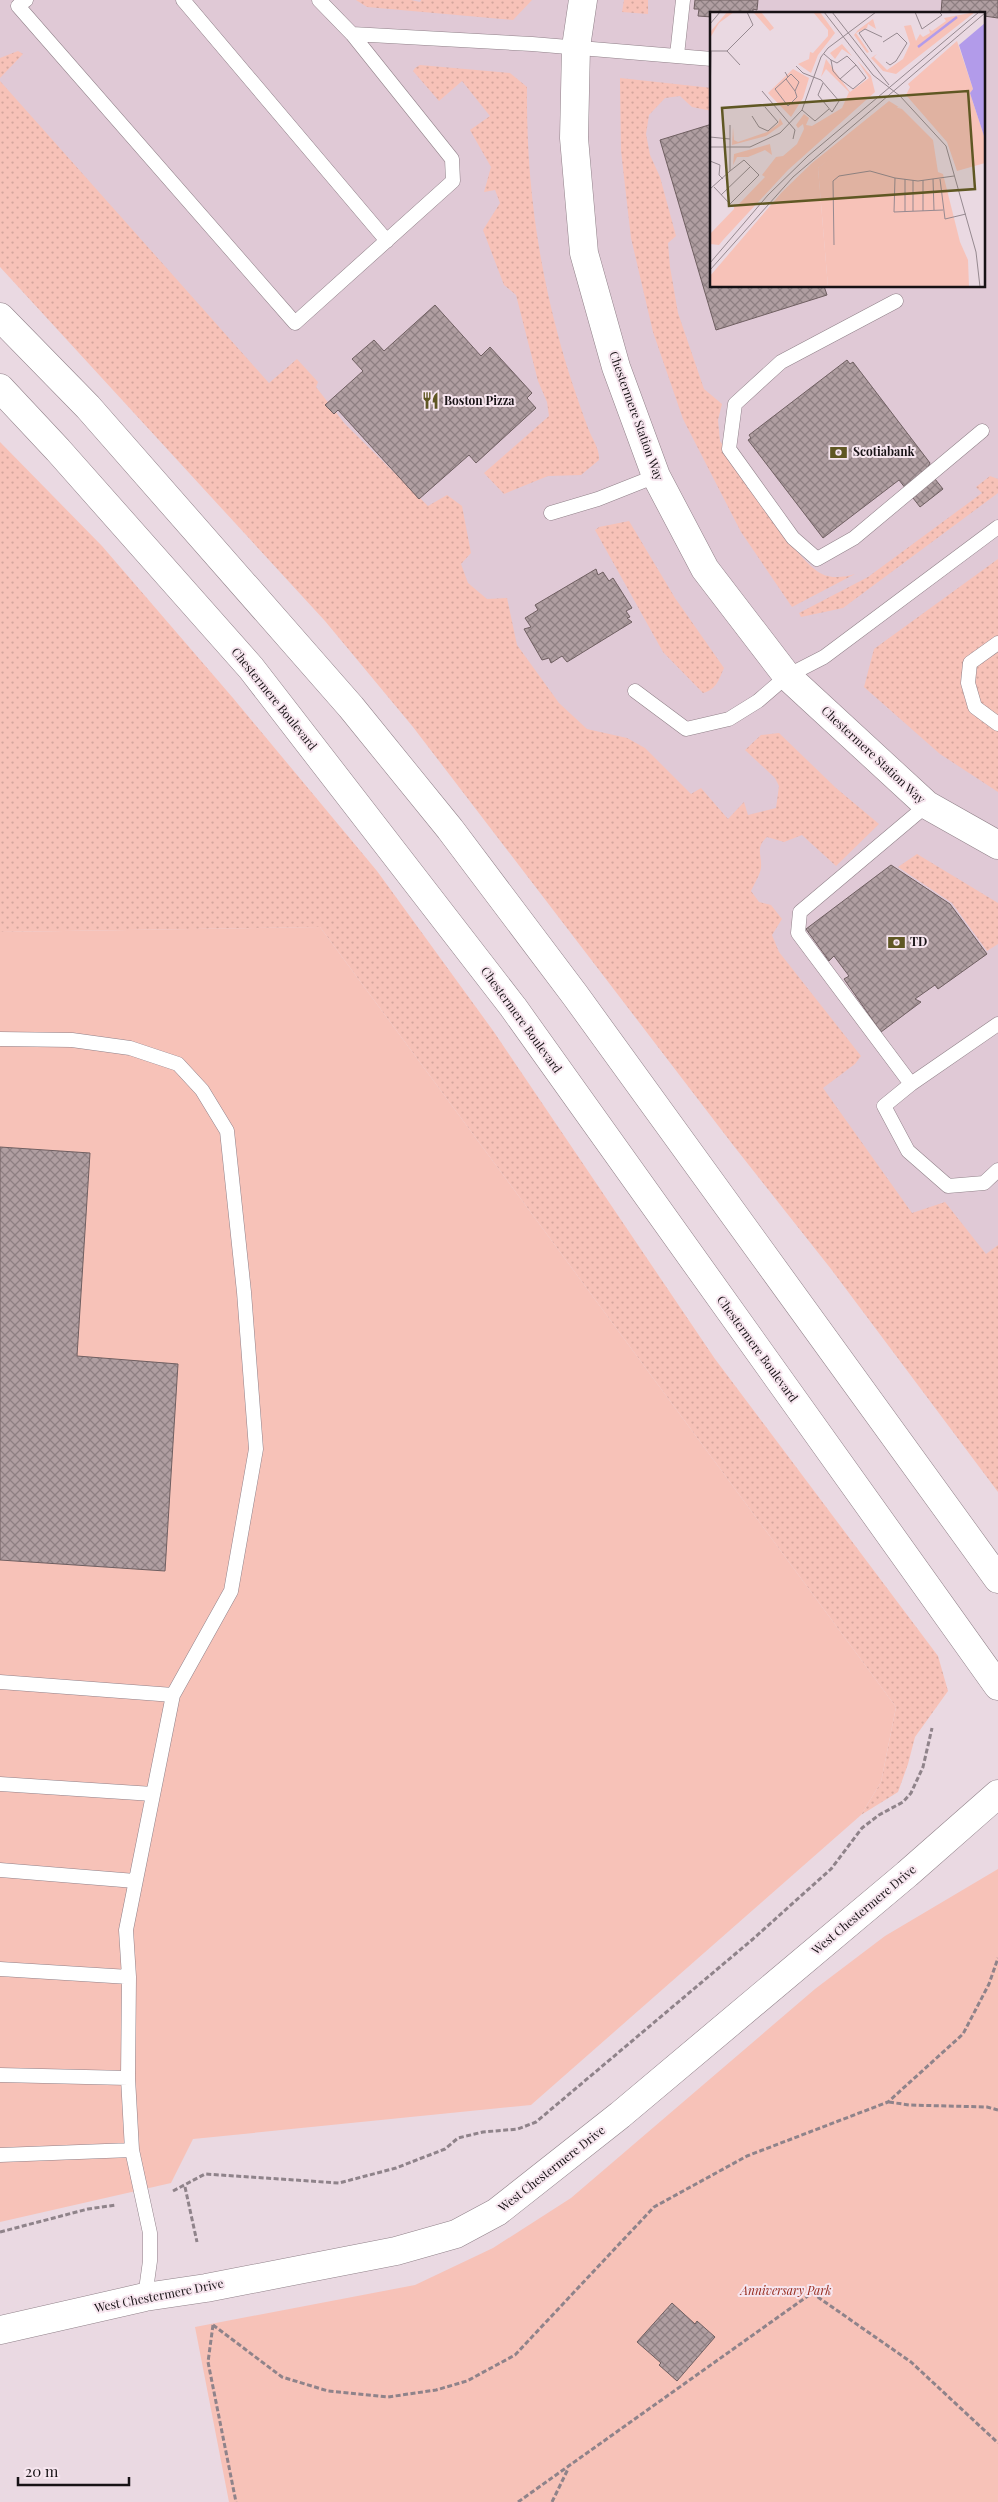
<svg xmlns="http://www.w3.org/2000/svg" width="998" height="2502" font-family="'Playfair Display',serif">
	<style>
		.built { fill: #e0c9d6; fill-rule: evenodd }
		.grass { fill: url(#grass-dots) }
		.park { fill: #f7c2b8 }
		.building { fill: url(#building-cross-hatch); stroke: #6f5f61 }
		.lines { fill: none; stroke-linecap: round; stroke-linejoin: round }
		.service-casing { stroke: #908189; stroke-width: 15 }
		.minor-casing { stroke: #908189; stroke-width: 29 }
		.tertiary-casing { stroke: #908189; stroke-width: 29 }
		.secondary-casing { stroke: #908189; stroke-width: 29 }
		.path { stroke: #8f838a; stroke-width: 3; stroke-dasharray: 5 2.5; stroke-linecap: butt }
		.service { stroke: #fff; stroke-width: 14 }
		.minor { stroke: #fff; stroke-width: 28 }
		.tertiary { stroke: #fff; stroke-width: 28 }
		.secondary { stroke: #fff; stroke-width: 28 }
		.labels { text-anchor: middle; stroke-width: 4; stroke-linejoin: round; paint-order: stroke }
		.poi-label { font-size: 12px; font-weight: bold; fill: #171215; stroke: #f7e6ef; text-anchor: start }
		.street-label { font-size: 12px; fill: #171215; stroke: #f7e6ef }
		.park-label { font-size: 12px; font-style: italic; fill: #962b1e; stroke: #f7e6ef }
		.inset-river { fill: none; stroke: #b29bea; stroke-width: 2.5 }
		.inset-road { fill: none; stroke: #968990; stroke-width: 1 }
		.view { fill: #5f5723; fill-opacity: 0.15; stroke: #5f5723; stroke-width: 2.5 }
		.inset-edge { fill: none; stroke: #171215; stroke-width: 2.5 }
	</style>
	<defs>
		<pattern id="grass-dots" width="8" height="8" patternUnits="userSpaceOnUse" patternTransform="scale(1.25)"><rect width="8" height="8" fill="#f7c2b8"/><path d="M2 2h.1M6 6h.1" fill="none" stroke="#d3a69d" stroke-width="1.8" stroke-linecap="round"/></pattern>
		<pattern id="building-cross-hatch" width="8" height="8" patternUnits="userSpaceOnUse" patternTransform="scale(1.25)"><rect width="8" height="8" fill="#b09ea1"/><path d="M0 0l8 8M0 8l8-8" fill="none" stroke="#8e7f82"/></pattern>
	</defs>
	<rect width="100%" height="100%" fill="#ead9e2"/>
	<path class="built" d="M0 0H998V1414L0 169ZM712 14H984V286H712Z"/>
	<path class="grass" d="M356 0H411L420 2 421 0H532L513 20 367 7Z
		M624 0H648V14L622 12Z
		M18 51 23 54 0 78V58Z
		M420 65 510 73 527 87C526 171 536 253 558 335 566 366 577 398 588 428 592 439 600 449 599 460L581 475 548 476 504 494 484 473 549 416 547 402 538 381 516 295 504 285 483 230 500 203 495 190 484 192 491 167 470 130 490 116 462 81 439 101 413 71 415 68Z
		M620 78 712 88V111L692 107 680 96 665 98 649 115 646 134 650 155 660 177 676 236 668 243 670 267 678 313 704 389 722 404 718 420 720 441C739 469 795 561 822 574 832 579 845 577 855 574L792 607 741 532 683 419 653 332 631 238 621 151Z
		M0 81 269 383 297 359 318 382 316 387 345 424 428 506 447 495 462 506 471 553 461 564 468 583 487 599 507 598 517 645 559 703 587 729 627 738 645 748 691 794 701 788 728 819 744 802 748 815 776 808 779 786 775 778 745 750 761 735 779 733 836 788 879 824 836 866 802 835 784 842 767 837C755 848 762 854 761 868 760 875 754 884 751 891L759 902 771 905 782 919 772 935 779 952 861 1056 855 1064 823 1088 912 1213 945 1202 986 1254 998 1245V1492L831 1269 733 1145 413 727 325 621 0 267Z
		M0 442 102 546 233 698 377 871 494 1032 715 1359 938 1656 948 1691 915 1737 908 1764 898 1792 861 1815 881 1782 896 1707 320 927 0 932Z
		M990 476 998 479V493L843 608 801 617 799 613 868 577 982 493 976 487Z
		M629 521 675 598 724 668C719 679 717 689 703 693L663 652 595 530 599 527Z
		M998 559V792L940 754 864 687 874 649Z
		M917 854 998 903V944L987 951 952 903 898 867Z"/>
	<path class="park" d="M320 927 896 1707 881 1782 861 1815 531 2105 193 2139 171 2183 0 2222V932Z
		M998 1869V2502H229L195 2327 415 2285 493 2248 571 2198 815 1989 885 1936Z"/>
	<path class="building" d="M695 0H758L757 10 753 9V14H712V17L698 16 699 9H694Z
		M942 0H998V18L984 16V14L941 13Z
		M712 124V286H824L827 295 716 330 660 140Z
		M435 305 481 356 490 347 532 393 527 398 536 408 476 463 469 455 419 499 338 410 334 414 325 405 363 371 352 359 374 340 384 351Z
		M847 360 850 364 853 362 930 463 927 469 943 489 920 507 899 480 823 538 748 440 751 438 749 435Z
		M596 569 598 575 603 572 609 581 613 578 632 608 626 611 630 617 627 618 632 622 567 662 562 656 551 663 549 658 542 660 524 629 531 627 525 618 538 610 535 605Z
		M891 865 950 904 987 954 938 989 935 985 915 999 921 1002 881 1032 844 979 849 976 834 956 829 961 806 929Z
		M0 1147 90 1153 77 1356 178 1364 165 1571 0 1560Z
		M672 2303 695 2324 697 2321 715 2337 677 2381 659 2365 661 2363 637 2342Z"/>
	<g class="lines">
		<defs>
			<path id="service" d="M26 0 18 6 295 323 453 181 452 159 352 34
				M183 0 387 241
				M319 0 352 34 532 44 712 59
				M677 55 683 0
				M896 301 781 362 735 404 729 449 793 538 817 559 854 538 982 431
				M551 513 598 499 656 476
				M998 643 970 663 968 683 975 707 998 724
				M635 691 686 729 729 719 758 701 787 676 824 657 998 527
				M998 1024 911 1084 884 1106 908 1151 948 1186 984 1183 998 1170
				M0 1039 72 1040 130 1048 178 1064 202 1090 227 1131 244 1292 256 1449 231 1591 173 1695
				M911 1084 798 933 800 912 927 805
				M0 1682 173 1695 126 1930 129 1977 128 2078 132 2150 150 2233V2261L145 2297
				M0 1784 153 1794
				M0 1870 135 1881
				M0 1969 129 1977
				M0 2075 128 2078
				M0 2155 132 2150"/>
			<path id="minor" d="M583 0 576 47 574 138 584 253 616 367 656 476 705 569 787 676 927 805 998 845"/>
			<path id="tertiary" d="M0 2330 145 2297 206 2288 396 2251 456 2234 497 2212 620 2115 907 1874 998 1794"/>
			<path id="secondary" d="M0 317 88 407 351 707 450 829 575 995 998 1579
				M0 388 58 450 251 668 513 1007 998 1686"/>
		</defs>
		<use href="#service" class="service-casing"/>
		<use href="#minor" class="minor-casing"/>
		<use href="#tertiary" class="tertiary-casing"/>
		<use href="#secondary" class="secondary-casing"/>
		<path class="path" d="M889 2102 909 2105 987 2107 998 2110
			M185 2187 197 2242
			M173 2191 205 2174 339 2183 396 2168 445 2149 458 2138 483 2132 518 2129 536 2122 753 1939 831 1869 862 1828 879 1815 903 1802 911 1793 923 1767 932 1728
			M0 2232 88 2209 116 2205
			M213 2325 282 2377 328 2391 388 2397 436 2390 467 2381 515 2355 654 2207 747 2156 888 2102 963 2034 989 1984 998 1958
			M213 2325 208 2362 236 2502
			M518 2502 812 2293 911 2362 998 2443
			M552 2502 568 2469"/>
		<use href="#service" class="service"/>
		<use href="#minor" class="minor"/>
		<use href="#tertiary" class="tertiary"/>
		<use href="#secondary" class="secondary"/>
	</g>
	<defs>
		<symbol id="restaurant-bare" viewBox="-9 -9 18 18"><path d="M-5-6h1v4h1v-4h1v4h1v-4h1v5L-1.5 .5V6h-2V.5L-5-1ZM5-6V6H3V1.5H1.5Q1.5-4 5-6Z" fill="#5f5723" stroke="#f7e6ef" stroke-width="2.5" paint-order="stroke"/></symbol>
		<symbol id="bank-bare" viewBox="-9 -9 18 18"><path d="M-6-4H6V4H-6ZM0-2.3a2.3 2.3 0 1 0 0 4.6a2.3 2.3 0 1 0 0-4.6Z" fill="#5f5723" stroke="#f7e6ef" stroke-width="2.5" paint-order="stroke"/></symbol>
	</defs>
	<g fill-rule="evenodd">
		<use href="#restaurant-bare" x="418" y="388" width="25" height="25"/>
		<use href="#bank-bare" x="826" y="440" width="25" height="25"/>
		<use href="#bank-bare" x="884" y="930" width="25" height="25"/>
	</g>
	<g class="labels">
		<g class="poi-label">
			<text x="444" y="405">Boston Pizza</text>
			<text x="853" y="456">Scotiabank</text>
			<text x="910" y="946">TD</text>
		</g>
		<g class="street-label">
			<text transform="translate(636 416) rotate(70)" y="4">Chestermere Station Way</text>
			<text transform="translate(274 699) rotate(51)" y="4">Chestermere Boulevard</text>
			<text transform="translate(873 755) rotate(43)" y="4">Chestermere Station Way</text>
			<text transform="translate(521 1020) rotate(54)" y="4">Chestermere Boulevard</text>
			<text transform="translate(757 1349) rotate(54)" y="4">Chestermere Boulevard</text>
			<text transform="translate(864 1910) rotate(-40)" y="4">West Chestermere Drive</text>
			<text transform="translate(552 2169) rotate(-38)" y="4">West Chestermere Drive</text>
			<text transform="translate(159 2296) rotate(-11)" y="4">West Chestermere Drive</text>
		</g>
		<g class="park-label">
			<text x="786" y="2295">Anniversary Park</text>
		</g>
	</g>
	<g transform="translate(710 12)">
		<rect width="275" height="275" fill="#ead9e2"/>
		<path d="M17 0H24L9 11 0 26 1 19ZM51 0 64 16 60 19 44 1ZM103 0H110L125 21 108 43 101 61 88 52 99 47 100 40 103 41 118 24V18ZM265 0 186 62 173 59 162 47 161 46 167 42 164 45 177 58 193 47 200 32 194 14 201 13 206 29 210 22 213 25 220 21 219 17 222 19 236 9 234 6ZM163 7 166 17 158 12 157 16 146 21 159 40 157 41 144 23 148 18ZM132 32 142 44 132 37 125 47 120 41ZM116 47 140 80 159 66 147 48 161 64 165 80 78 158 13 228 9 233 0 232V222L24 197V192L27 194 55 165 52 163 66 145 73 144 87 132 94 117 93 112 88 116 86 113 94 102 99 106 96 113 102 114 132 96 139 80 116 57 111 65ZM83 57 99 66 93 86 81 105 58 81ZM179 89 192 97 188 95 108 156 118 275H0V264L72 180 102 151ZM70 106 73 112 56 124 22 133 23 115 24 128 28 130 57 120 68 112ZM60 132 62 143 55 138 38 145H27L23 153 24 142Z" fill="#f7c2b8"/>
		<path d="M247 29 263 77 260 81 275 127V151L247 159 237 130 196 83 200 75 198 72ZM181 94 192 97 223 128 228 160 233 162 250 230 258 248 259 275H118L108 156Z" fill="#f7c2b8"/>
		<path d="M275 11V127L260 81 263 77 249 33Z" fill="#b29bea"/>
		<path class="inset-river" d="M208 35 247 5"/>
		<path class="inset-road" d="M114 0 163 63 190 84 236 134 266 240 270 275M122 0 179 73M205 0 212 17 232 3 229 0M0 12 10 0M173 30 187 21 197 31 186 49 180 53 176 50M0 39H17L30 53M17 39 43 13 37 0M162 40 149 21 155 17 172 25M114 42 121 48 123 59 130 67 146 53 137 44 127 51 121 48M86 54 93 61 111 68 129 89 122 100 108 83 113 71M75 60 78 65 76 67 85 79 89 70 81 62 78 65M76 67 65 77 78 94 87 85 85 79M130 67 143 77 156 66 146 53M52 79 85 118 83 127M0 90 1 39M92 98 105 109 119 97M42 104 49 115 58 119 68 110 55 95M0 125 20 127M0 135H40L70 121 92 98 111 45 118 36 166 0M0 149 10 153 9 163 13 167M195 167V200M223 167 224 198M230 167 235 207 256 202M213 168V199M4 175 20 192 49 163 34 148 20 159M0 177 20 159V113M11 183 40 155M233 198 184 200 185 166 208 169 244 164M203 199V168M124 233 123 169 129 164 160 159 185 166M0 251 58 183 98 144 269 0M0 258 83 165 275 1"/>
		<path class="view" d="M258 79 265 177 19 194 12 96Z"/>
		<rect width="275" height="275" class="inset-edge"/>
	</g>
	<path d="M18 2477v8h111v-8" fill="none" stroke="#171215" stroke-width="2.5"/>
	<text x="25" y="2477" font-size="15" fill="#171215" stroke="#f7e6ef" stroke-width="4" paint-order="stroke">20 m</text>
</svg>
